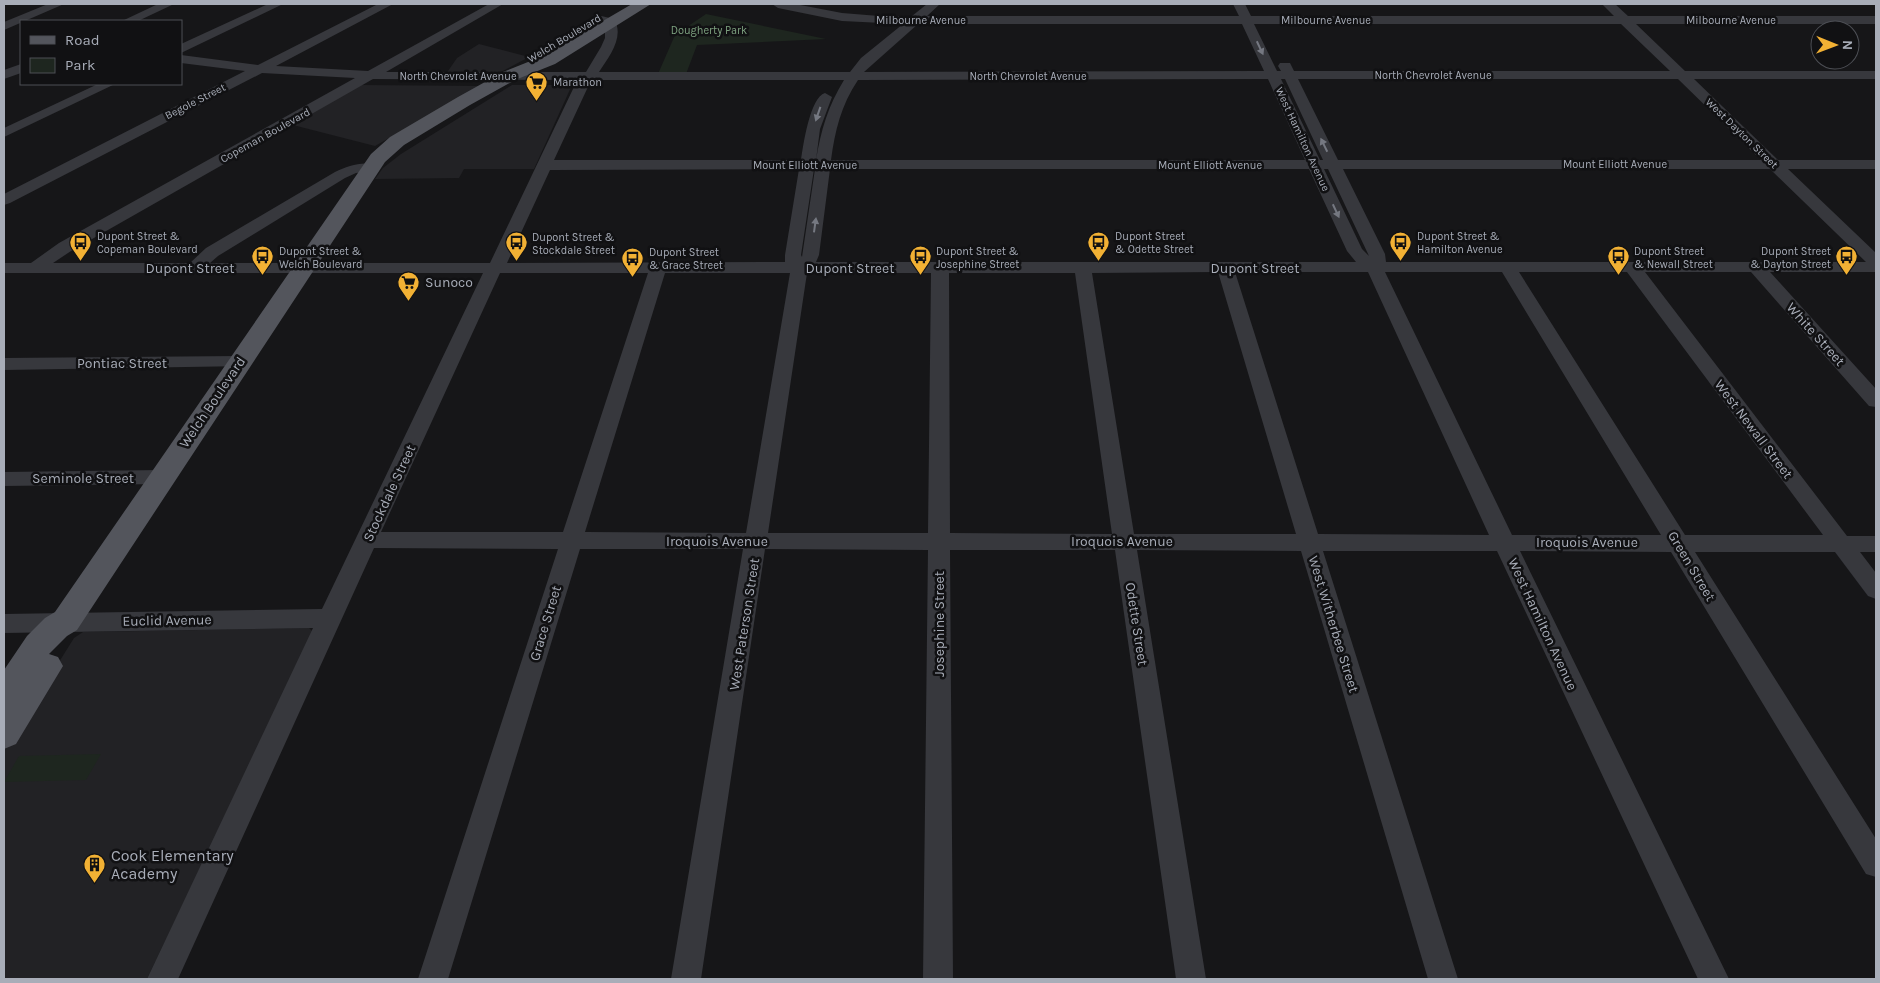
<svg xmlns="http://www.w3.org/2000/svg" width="1880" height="983" font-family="Karla,sans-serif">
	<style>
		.built { fill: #222225 }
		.green { fill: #1e261f }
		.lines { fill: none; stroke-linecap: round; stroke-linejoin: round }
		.minor { fill: #37383d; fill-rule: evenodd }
		.major { fill: #53555c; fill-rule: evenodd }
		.oneway { fill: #757881 }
		.labels { text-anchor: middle; stroke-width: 5; stroke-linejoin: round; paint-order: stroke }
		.far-street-label { font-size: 11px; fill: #a8adb8; stroke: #111113 }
		.far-park-label { font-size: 11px; fill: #7fa381; stroke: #111113 }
		.far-poi-label { font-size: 11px; fill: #a8adb8; stroke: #111113; text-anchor: start }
		.street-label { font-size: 14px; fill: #a8adb8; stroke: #111113 }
		.poi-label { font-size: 14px; fill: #a8adb8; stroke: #111113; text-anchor: start }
		.near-poi-label { font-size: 16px; fill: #a8adb8; stroke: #111113; text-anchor: start }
	</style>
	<rect width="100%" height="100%" fill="#161618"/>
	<path class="built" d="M479 44 529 57 499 73 446 74 457 58Z
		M359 85 481 86 375 146 289 124Z
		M512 85H572L534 169H464L459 178 375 179 383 168 401 154Z
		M309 628 313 632 147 979H4V750L74 638 83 632Z"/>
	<path class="green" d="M706 14 826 39 697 45 686 74H658L675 35Z
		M101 754 86 780 4 782 19 756Z"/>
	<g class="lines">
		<path class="minor" d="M48 4H64L4 30V22Z
			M158 4H174L138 21H122Z
			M268 4H283L181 53V44Z
			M378 4H393L276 66 368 71 489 4H503L386 72H586L601 47 605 38V24L593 22 591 19 597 15 614 19C625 37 609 57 599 72H850L861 58 903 24 842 21 778 8 772 4H795L842 13 879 16H912L927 4H940L927 16H1239L1233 4H1245L1251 16H1614L1602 4H1615L1628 16H1876V24H1636L1685 71H1876V79H1694L1778 160H1876V169H1788L1876 253V272H1770L1876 389V407L1869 406 1751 272H1645L1847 536H1876V552H1860L1876 573V599L1868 596 1835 552H1695L1876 839V877L1866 874 1671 552 1520 551 1729 979H1698L1497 551H1323L1458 979H1428L1301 551 1137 550 1206 979H1176L1115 550H950L953 979H923L928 550 765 549 701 979H671L743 549H580L448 979H418L558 549 374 548 178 979H147L313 628 4 633V614L322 609 483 273H4V263H31L59 243 355 78 262 73 10 203 4 205V194L245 71 181 63V55L258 65ZM918 24H1242L1264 71 864 72ZM1254 24H1621L1670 71H1294L1290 63H1280L1278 66 1281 71H1277ZM373 79 580 80 573 89 490 263H210L218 256 345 178 356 173 376 171 379 168 376 165C362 161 348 166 335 172L206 248 190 263H53L71 251ZM1268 79 1305 160H831C835 131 841 105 858 80ZM1281 79H1285L1323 160H1320ZM1298 79H1678L1761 160H1338ZM594 80H844C828 106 821 130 816 160L820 129 832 97 825 93C810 97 803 146 801 160H554L587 89ZM799 169 785 255V262L507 263 550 170ZM814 169H815L802 257 801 255ZM830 169H1309L1347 251 1356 262H816L819 255ZM1324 169H1328L1369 256 1362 249ZM1343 169H1770L1866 262H1386L1385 254ZM1218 272 1296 534H1134L1092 273ZM1235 272H1368L1489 535 1318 534ZM1385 272H1502L1661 535H1512ZM1519 272H1627L1823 535H1685ZM500 273H648L563 532H381ZM665 273H790L746 533 585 532ZM807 273H931L928 533H768ZM949 273H1075L1112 534 950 533Z
			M21 64V73L4 79V70Z
			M98 84H115L4 137V128Z
			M240 356 247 358 249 362 247 366 4 370V358Z
			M161 470 168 472 171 477 168 482 161 484 4 486V472Z"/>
		<path class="major" d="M632 4H651L555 64 515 80 470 105 404 145 385 162 77 630 67 636 49 654 58 657 63 666 16 744 4 749V670L27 636 45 618 55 612 371 154 390 137 458 97 503 72 543 56Z"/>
	</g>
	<defs><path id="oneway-solid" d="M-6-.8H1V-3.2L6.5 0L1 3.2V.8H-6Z" transform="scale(1.25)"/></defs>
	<g class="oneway">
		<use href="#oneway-solid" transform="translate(1260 48) rotate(65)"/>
		<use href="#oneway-solid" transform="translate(818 114) rotate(109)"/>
		<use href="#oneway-solid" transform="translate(1324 145) rotate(-116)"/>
		<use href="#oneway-solid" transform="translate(1336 211) rotate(65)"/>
		<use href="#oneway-solid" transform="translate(815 225) rotate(-82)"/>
	</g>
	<defs>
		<symbol id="supermarket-pin" viewBox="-11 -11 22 30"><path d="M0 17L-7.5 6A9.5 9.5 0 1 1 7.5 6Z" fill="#f2b134" stroke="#111113"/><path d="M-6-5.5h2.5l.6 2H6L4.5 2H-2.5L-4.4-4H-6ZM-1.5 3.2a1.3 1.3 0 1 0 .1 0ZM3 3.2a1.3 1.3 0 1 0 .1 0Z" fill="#111"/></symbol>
		<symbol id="bus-pin" viewBox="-11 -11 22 30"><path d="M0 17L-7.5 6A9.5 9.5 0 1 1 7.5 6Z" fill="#f2b134" stroke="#111113"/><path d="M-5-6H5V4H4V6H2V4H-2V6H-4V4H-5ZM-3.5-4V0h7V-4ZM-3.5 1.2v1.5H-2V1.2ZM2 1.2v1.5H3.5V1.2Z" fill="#111"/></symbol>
		<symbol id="building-pin" viewBox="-11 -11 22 30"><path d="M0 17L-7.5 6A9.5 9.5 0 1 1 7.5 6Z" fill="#f2b134" stroke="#111113"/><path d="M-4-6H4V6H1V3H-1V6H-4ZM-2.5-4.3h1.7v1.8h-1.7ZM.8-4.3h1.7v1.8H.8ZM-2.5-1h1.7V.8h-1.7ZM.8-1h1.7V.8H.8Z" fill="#111"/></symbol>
	</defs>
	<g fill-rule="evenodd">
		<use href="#supermarket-pin" x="524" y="70" width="25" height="34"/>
		<use href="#bus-pin" x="68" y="230" width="25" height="34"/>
		<use href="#bus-pin" x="1086" y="230" width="25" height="34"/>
		<use href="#bus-pin" x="1388" y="230" width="25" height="34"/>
		<use href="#bus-pin" x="504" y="230" width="25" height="34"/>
		<use href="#bus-pin" x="250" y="244" width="25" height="34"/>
		<use href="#bus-pin" x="908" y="244" width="25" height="34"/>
		<use href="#bus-pin" x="1606" y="244" width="25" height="34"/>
		<use href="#bus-pin" x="1834" y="244" width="25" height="34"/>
		<use href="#bus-pin" x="620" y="246" width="25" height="34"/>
		<use href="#supermarket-pin" x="396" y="270" width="25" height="34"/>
		<use href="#building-pin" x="82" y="852" width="25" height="34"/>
	</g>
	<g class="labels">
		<g class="far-street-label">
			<text x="921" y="24">Milbourne Avenue</text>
			<text x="1326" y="24">Milbourne Avenue</text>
			<text x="1731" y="24">Milbourne Avenue</text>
			<text transform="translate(564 38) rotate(-31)" y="4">Welch Boulevard</text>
			<text x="1433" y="79">North Chevrolet Avenue</text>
			<text x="458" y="80">North Chevrolet Avenue</text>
			<text x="1028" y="80">North Chevrolet Avenue</text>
			<text transform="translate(195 101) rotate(-27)" y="4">Begole Street</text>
			<text transform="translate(1742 133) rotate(44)" y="4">West Dayton Street</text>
			<text transform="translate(265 135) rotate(-29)" y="4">Copeman Boulevard</text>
			<text transform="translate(1303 139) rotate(65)" y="4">West Hamilton Avenue</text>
			<text x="1615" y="168">Mount Elliott Avenue</text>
			<text x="805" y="169">Mount Elliott Avenue</text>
			<text x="1210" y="169">Mount Elliott Avenue</text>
		</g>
		<g class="far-park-label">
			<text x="709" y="34">Dougherty Park</text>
		</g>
		<g class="far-poi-label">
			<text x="553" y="86">Marathon</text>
			<text x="97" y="240">Dupont Street &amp;<tspan x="97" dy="13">Copeman Boulevard</tspan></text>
			<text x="1115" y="240">Dupont Street<tspan x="1115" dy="13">&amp; Odette Street</tspan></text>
			<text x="1417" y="240">Dupont Street &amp;<tspan x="1417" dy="13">Hamilton Avenue</tspan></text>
			<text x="532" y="241">Dupont Street &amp;<tspan x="532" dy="13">Stockdale Street</tspan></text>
			<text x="279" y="255">Dupont Street &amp;<tspan x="279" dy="13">Welch Boulevard</tspan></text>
			<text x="936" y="255">Dupont Street &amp;<tspan x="936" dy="13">Josephine Street</tspan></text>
			<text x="1634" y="255">Dupont Street<tspan x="1634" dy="13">&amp; Newall Street</tspan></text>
			<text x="1831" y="255" text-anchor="end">Dupont Street<tspan x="1831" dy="13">&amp; Dayton Street</tspan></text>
			<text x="649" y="256">Dupont Street<tspan x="649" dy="13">&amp; Grace Street</tspan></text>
		</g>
		<g class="street-label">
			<text x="190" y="273">Dupont Street</text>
			<text x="850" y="273">Dupont Street</text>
			<text x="1255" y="273">Dupont Street</text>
			<text transform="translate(1816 334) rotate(48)" y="5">White Street</text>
			<text x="122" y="368">Pontiac Street</text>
			<text transform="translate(212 402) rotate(-56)" y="5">Welch Boulevard</text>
			<text transform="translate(1754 429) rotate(53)" y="5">West Newall Street</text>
			<text x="83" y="483">Seminole Street</text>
			<text transform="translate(389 493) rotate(-65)" y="5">Stockdale Street</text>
			<text x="717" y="546">Iroquois Avenue</text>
			<text x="1122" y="546">Iroquois Avenue</text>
			<text x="1587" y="547">Iroquois Avenue</text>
			<text transform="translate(1692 566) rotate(59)" y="5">Green Street</text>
			<text transform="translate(167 620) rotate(-1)" y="5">Euclid Avenue</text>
			<text transform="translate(545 623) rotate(-73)" y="5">Grace Street</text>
			<text transform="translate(744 624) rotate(-81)" y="5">West Paterson Street</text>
			<text transform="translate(939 624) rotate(-90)" y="5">Josephine Street</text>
			<text transform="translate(1137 624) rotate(81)" y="5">Odette Street</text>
			<text transform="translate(1334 624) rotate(73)" y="5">West Witherbee Street</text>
			<text transform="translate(1543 624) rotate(65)" y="5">West Hamilton Avenue</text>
		</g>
		<g class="poi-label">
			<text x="425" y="287">Sunoco</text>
		</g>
		<g class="near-poi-label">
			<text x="111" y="861">Cook Elementary<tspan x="111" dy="18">Academy</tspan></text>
		</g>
	</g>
	<rect width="1880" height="983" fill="none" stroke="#a8adb8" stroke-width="10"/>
	<rect x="20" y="20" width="162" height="65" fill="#111113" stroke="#4d4f55"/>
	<rect x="30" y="36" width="25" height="8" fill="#53555c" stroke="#4d4f55"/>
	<text x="65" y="45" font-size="15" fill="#a8adb8">Road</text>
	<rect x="30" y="58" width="25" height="15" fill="#1e261f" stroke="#4d4f55"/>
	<text x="65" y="70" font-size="15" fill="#a8adb8">Park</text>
	<g transform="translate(1835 45) rotate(91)"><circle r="24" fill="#111113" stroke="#4d4f55"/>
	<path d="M0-4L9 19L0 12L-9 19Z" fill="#f2b134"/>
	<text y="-8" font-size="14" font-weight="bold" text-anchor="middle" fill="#a8adb8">N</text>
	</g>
</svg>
